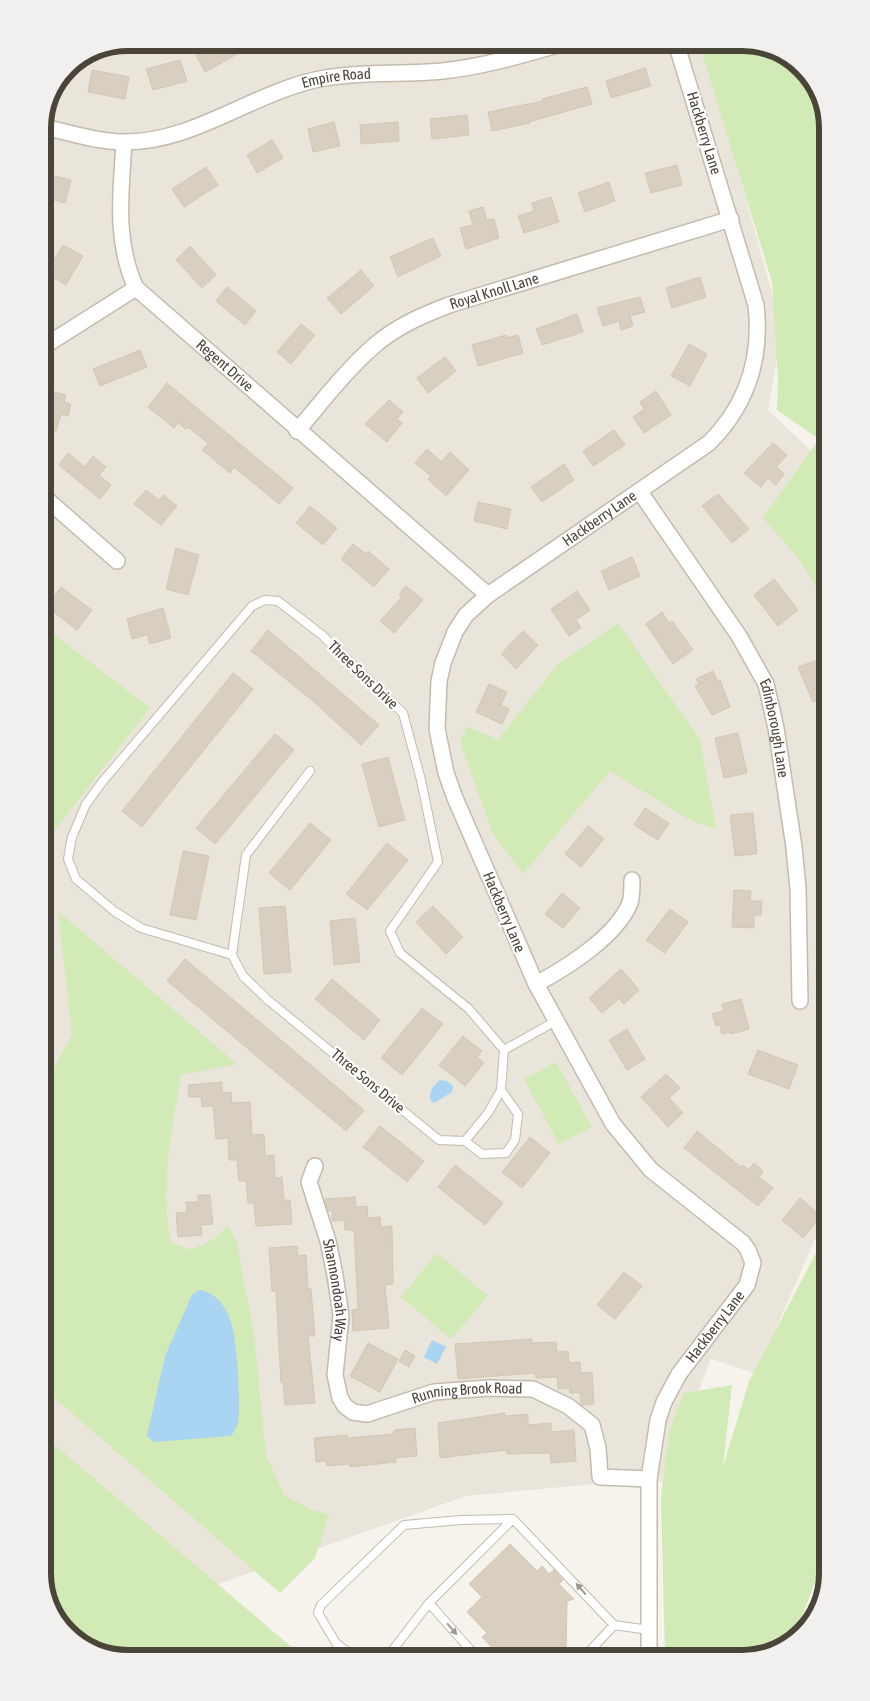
<svg xmlns="http://www.w3.org/2000/svg" width="870" height="1701" font-family="'Asap Condensed',sans-serif">
	<style>
		.residential { fill: #eae5da }
		.green { fill: #d2eab5 }
		.water { fill: #a9d4f2 }
		.building { fill: #d8cfc1; stroke: #d3c7b4 }
		.lines { fill: none; stroke-linecap: round; stroke-linejoin: round }
		.lane-casing { stroke: #c2bbae; stroke-width: 10 }
		.street-casing { stroke: #c2bbae; stroke-width: 18 }
		.lane { stroke: #fff; stroke-width: 8 }
		.street { stroke: #fff; stroke-width: 15 }
		.oneway { fill: #9c9892 }
		.labels { text-anchor: middle; stroke-width: 4.5; stroke-linejoin: round; paint-order: stroke }
		.street-label { font-size: 15px; fill: #4b4439; stroke: #fff }
		.rim { fill: none; stroke: #4b4439; stroke-width: 6 }
	</style>
	<rect width="100%" height="100%" fill="#f6f3ec"/>
	<path class="residential" d="M703 43 782 330 768 410 827 466V1212L756 1374 711 1359 663 1482 649 1479 466 1496 210 1587 43 1502V123L68 67 96 49Z"/>
	<path class="green" d="M699 43H748L794 60 821 96 827 128V607L800 560 763 518 819 439 777 410 778 381 772 282Z
		M618 623 700 740 716 829 690 820 610 771 523 874 493 834 460 743 467 726 498 740 558 664Z
		M43 626 150 708 43 845Z
		M58 911 237 1064 181 1075C172 1128 159 1188 171 1242L190 1250 213 1240 228 1225 237 1244 254 1334 266 1455 284 1495 310 1509 329 1515 315 1558 280 1593 43 1388V1258L53 1226 51 1205 43 1203V1087L72 1035Z
		M556 1062 592 1127 559 1144 524 1079Z
		M827 1232V1550L795 1635 774 1652 665 1653 661 1497 669 1432 684 1393 732 1385 723 1467 749 1381Z
		M437 1253 488 1296 451 1339 401 1297Z
		M43 1435 303 1657 123 1658 80 1644 49 1605 43 1573Z"/>
	<path class="water" d="M440 1080 447 1081 453 1086 452 1092 434 1103 431 1101C428 1092 433 1086 440 1080Z
		M198 1290C215 1291 227 1307 231 1323 237 1339 241 1405 238 1422 237 1427 234 1431 231 1436L154 1442 147 1436 165 1356 192 1295Z
		M432 1340 446 1347 437 1364 424 1357Z"/>
	<path class="building" d="M250 47 205 72 196 55 210 48Z
		M180 60 187 81 153 90 146 69Z
		M645 68 651 86 611 98 606 81Z
		M92 70 129 77 125 99 88 92Z
		M587 87 592 104 529 122 530 123 492 131 488 112 543 101 542 99Z
		M467 115 469 135 432 139 430 119Z
		M334 122 340 146 313 152 308 129Z
		M398 122 399 141 361 144 360 125Z
		M272 140 283 158 257 173 247 155Z
		M677 165 682 185 651 193 645 173Z
		M206 167 218 185 184 207 172 189Z
		M43 173 71 180 65 203 43 197Z
		M609 182 615 201 585 212 578 193Z
		M551 197 559 222 524 233 518 216 534 211 532 203Z
		M483 207 487 220 494 219 499 238 466 249 460 228 473 225 469 211Z
		M433 238 441 256 398 277 390 257Z
		M63 245 83 256 66 285 46 273Z
		M190 246 216 275 202 288 176 260Z
		M361 270 374 286 341 314 327 298Z
		M700 277 706 297 672 308 666 288Z
		M227 287 256 311 245 325 216 301Z
		M640 297 645 312 630 316 633 326 621 330 619 321 603 326 597 308Z
		M577 314 583 332 542 345 536 329Z
		M301 324 315 335 291 364 277 352Z
		M506 335 507 338 518 335 523 353 478 366 472 345Z
		M689 344 707 354 690 386 671 376Z
		M140 350 147 367 100 386 93 369Z
		M445 357 456 371 428 393 417 378Z
		M167 383 293 488 279 504 234 467 230 473 202 450 208 443 188 427 186 429 178 423 174 428 148 407Z
		M46 390 66 395 64 402 71 404 68 416 61 414 56 431 43 427V402Z
		M656 391 671 415 644 433 633 417 644 409 640 402Z
		M389 400 403 412 397 419 402 423 387 442 365 424Z
		M614 430 625 445 593 466 583 451Z
		M773 443 787 455 776 467 784 474 776 485 768 478 761 487 744 473Z
		M427 449 441 462 450 452 469 470 446 496 428 479 431 476 415 463Z
		M68 453 85 467 93 456 106 467 99 475 111 485 100 499 59 465Z
		M564 464 574 480 542 502 531 487Z
		M146 490 159 500 163 495 177 506 161 525 134 504Z
		M718 494 749 529 732 543 702 506Z
		M478 502 511 509 507 529 474 521Z
		M310 506 337 528 323 545 296 523Z
		M353 544 366 554 368 551 389 569 374 587 341 559Z
		M176 548 199 555 188 595 166 589Z
		M632 557 640 576 609 590 601 571Z
		M774 579 798 610 778 626 754 595Z
		M406 586 423 600 394 633 380 621 402 597 399 594Z
		M61 587 92 610 77 630 46 606Z
		M577 591 590 610 576 620 581 628 569 636 551 609Z
		M163 608 171 638 150 644 147 635 132 639 127 619Z
		M662 612 669 623 672 621 693 650 673 664 646 624Z
		M268 630 379 725 361 745 313 701 251 651Z
		M523 631 538 645 516 669 501 654Z
		M817 660 828 685V696L813 702 798 667Z
		M713 671 718 681 720 680 730 707 712 715 695 686 699 684 696 679Z
		M233 673 253 689 142 827 122 811Z
		M489 684 507 692 501 705 509 709 502 724 476 712Z
		M738 733 747 773 724 778 715 738Z
		M275 734 294 750 215 844 196 828Z
		M388 757 405 820 379 827 362 764Z
		M645 808 669 823 658 840 634 825Z
		M753 813 757 854 735 856 730 815Z
		M310 823 331 840 290 890 269 873Z
		M588 826 604 839 581 867 565 854Z
		M387 843 408 860 367 910 346 894Z
		M183 851 209 856 196 920 170 915Z
		M734 890 751 891 750 901H762L761 915H754V928L732 927Z
		M562 893 580 908 563 928 545 914Z
		M285 906 291 972 264 974 259 908Z
		M433 906 463 937 446 954 416 922Z
		M670 909 688 922 665 953 646 940Z
		M355 918 360 962 334 965 330 921Z
		M185 959 364 1110 346 1131 167 981Z
		M621 969 639 990 624 1004 619 999 602 1013 589 998Z
		M332 979 380 1020 364 1040 315 999Z
		M741 999 749 1029 731 1034V1032L722 1034 720 1025 716 1026 712 1014 724 1011 722 1004Z
		M422 1008 443 1024 402 1075 381 1058Z
		M627 1029 645 1059 627 1070 609 1040Z
		M463 1036 482 1051 477 1057 484 1063 465 1086 439 1065Z
		M758 1050 798 1065 789 1089 748 1074Z
		M666 1074 680 1088 669 1098 683 1113 668 1127 641 1097Z
		M222 1082V1093L231 1092 232 1103 250 1102 252 1135 264 1134 265 1156 274 1155 275 1178 282 1177 284 1200H290L292 1224 256 1226 254 1203H248L246 1181H239L237 1160H229L228 1138 216 1139 213 1106 202 1107 201 1097H189L188 1085Z
		M380 1126 424 1161 407 1182 363 1147Z
		M697 1131 741 1167 743 1165 749 1170 754 1163 763 1171 759 1177 773 1188 758 1206 684 1148Z
		M530 1137 550 1153 522 1188 502 1172Z
		M455 1165 503 1203 485 1225 438 1187Z
		M198 1195H210L213 1224 201 1225 202 1235 178 1237 176 1213 187 1212 186 1202H198Z
		M355 1197 356 1207 367 1206 368 1218 380 1217 381 1227 392 1226 393 1284 385 1285 389 1328 353 1331 352 1310 358 1309 354 1230H345L344 1220 332 1221V1210L328 1211 325 1199Z
		M800 1198 821 1216 803 1238 782 1220Z
		M297 1246 298 1256 306 1255 308 1289H311L315 1336H308L315 1403 285 1405 283 1382 281 1383 276 1291H272L269 1248Z
		M624 1272 642 1286 615 1319 597 1305Z
		M532 1339V1343L556 1342 557 1352 568 1351 569 1363 580 1362 581 1373 592 1372 594 1404 581 1405 580 1392 570 1393 569 1388 558 1389 557 1377 536 1378 535 1373 458 1379 455 1344Z
		M368 1343 398 1359 380 1392 350 1376Z
		M405 1350 415 1356 409 1367 399 1361Z
		M505 1413V1416L528 1414V1425L551 1423V1432L574 1430 576 1461 551 1463 550 1453 507 1454 506 1450 440 1458 438 1423Z
		M415 1428 417 1456 395 1458 396 1462 350 1467 349 1464 327 1466 326 1461 316 1462 314 1438 347 1435V1438L394 1434V1430Z
		M510 1544 537 1571 542 1566 549 1574 554 1570 563 1580 559 1584 574 1599 567 1601 566 1654 499 1655 482 1637 487 1633 467 1612 482 1597 469 1584Z"/>
	<g class="lines">
		<defs>
			<path id="lane" d="M310 771 246 855 232 955 243 976 268 1000 439 1140 465 1141 482 1154 506 1153 515 1140 518 1114 501 1090 504 1050
				M232 955 141 928 114 911 76 879 68 859 72 837 86 804 103 781 252 606 265 600 278 601 322 635 403 713 421 780 438 862 390 931 400 953 469 1009 504 1050 554 1022
				M465 1141 488 1113 501 1090
				M513 1519 614 1625 649 1630
				M429 1603 475 1655
				M587 1654 614 1625
				M353 1656 336 1643 318 1613 321 1605 404 1525 461 1520 513 1519 429 1603 388 1656"/>
			<g id="street">
				<path id="s1" d="M43 127C69 132 97 142 125 142 197 142 255 90 325 78 364 71 404 75 442 71 482 67 519 56 557 45"/>
				<path id="s2" d="M124 142C121 193 114 240 136 288L488 595"/>
				<path d="M43 347 136 288"/>
				<path id="s3" d="M297 431C322 402 346 370 375 345 397 326 423 315 449 305L731 219"/>
				<path id="s4" d="M640 492 739 636 766 684 776 728 794 847 798 889 800 1001"/>
				<path d="M43 496 117 561"/>
				<path d="M536 984C566 968 616 937 630 903 632 896 632 887 632 880"/>
				<path id="s5" d="M315 1166 309 1182 328 1241 335 1275 341 1316 335 1375 340 1398 345 1406 353 1412 367 1414 434 1392 489 1388 533 1389 568 1406 592 1425 598 1448 600 1477 649 1479"/>
				<path id="s6" d="M649 1653V1479L658 1420 664 1402 679 1374 747 1285 753 1263 748 1250 743 1243 651 1170 613 1124 536 984 455 798 446 773 437 729 439 681 443 663 455 632 466 615 488 595 709 443C747 405 762 358 756 305L676 43"/>
			</g>
		</defs>
		<use href="#lane" class="lane-casing"/>
		<use href="#street" class="street-casing"/>
		<use href="#lane" class="lane"/>
		<use href="#street" class="street"/>
	</g>
	<defs><path id="oneway-solid" d="M-6-.8H1V-3.2L6.5 0L1 3.2V.8H-6Z" transform="scale(1.25)"/></defs>
	<g class="oneway">
		<use href="#oneway-solid" transform="translate(581 1589) rotate(-131)"/>
		<use href="#oneway-solid" transform="translate(452 1629) rotate(49)"/>
	</g>
	<g class="labels">
		<g class="street-label">
			<text dy="5" stroke="none"><textPath href="#s1" startOffset="306">Empire Road</textPath></text>
			<text transform="translate(704 133) rotate(73)" y="5">Hackberry Lane</text>
			<text dy="5" stroke="none"><textPath href="#s3" startOffset="248">Royal Knoll Lane</textPath></text>
			<text dy="5" stroke="none"><textPath href="#s2" startOffset="266">Regent Drive</textPath></text>
			<text dy="5" stroke="none"><textPath href="#s6" startOffset="1338">Hackberry Lane</textPath></text>
			<text transform="translate(363 675) rotate(44)" y="5">Three Sons Drive</text>
			<text dy="5" stroke="none"><textPath href="#s4" startOffset="275">Edinborough Lane</textPath></text>
			<text transform="translate(504 912) rotate(67)" y="5">Hackberry Lane</text>
			<text transform="translate(368 1081) rotate(40)" y="5">Three Sons Drive</text>
			<text dy="5" stroke="none"><textPath href="#s5" startOffset="129">Shannondoah Way</textPath></text>
			<text dy="5" stroke="none"><textPath href="#s6" startOffset="344">Hackberry Lane</textPath></text>
			<text dy="5" stroke="none"><textPath href="#s5" startOffset="375">Running Brook Road</textPath></text>
		</g>
	</g>
	<path d="M0 0H870V1701H0ZM128 51H742A77 77 0 0 1 819 128V1573A77 77 0 0 1 742 1650H128A77 77 0 0 1 51 1573V128A77 77 0 0 1 128 51Z" fill="#f1f0ef" fill-rule="evenodd"/>
	<path class="rim" d="M128 51H742A77 77 0 0 1 819 128V1573A77 77 0 0 1 742 1650H128A77 77 0 0 1 51 1573V128A77 77 0 0 1 128 51Z"/>
</svg>
